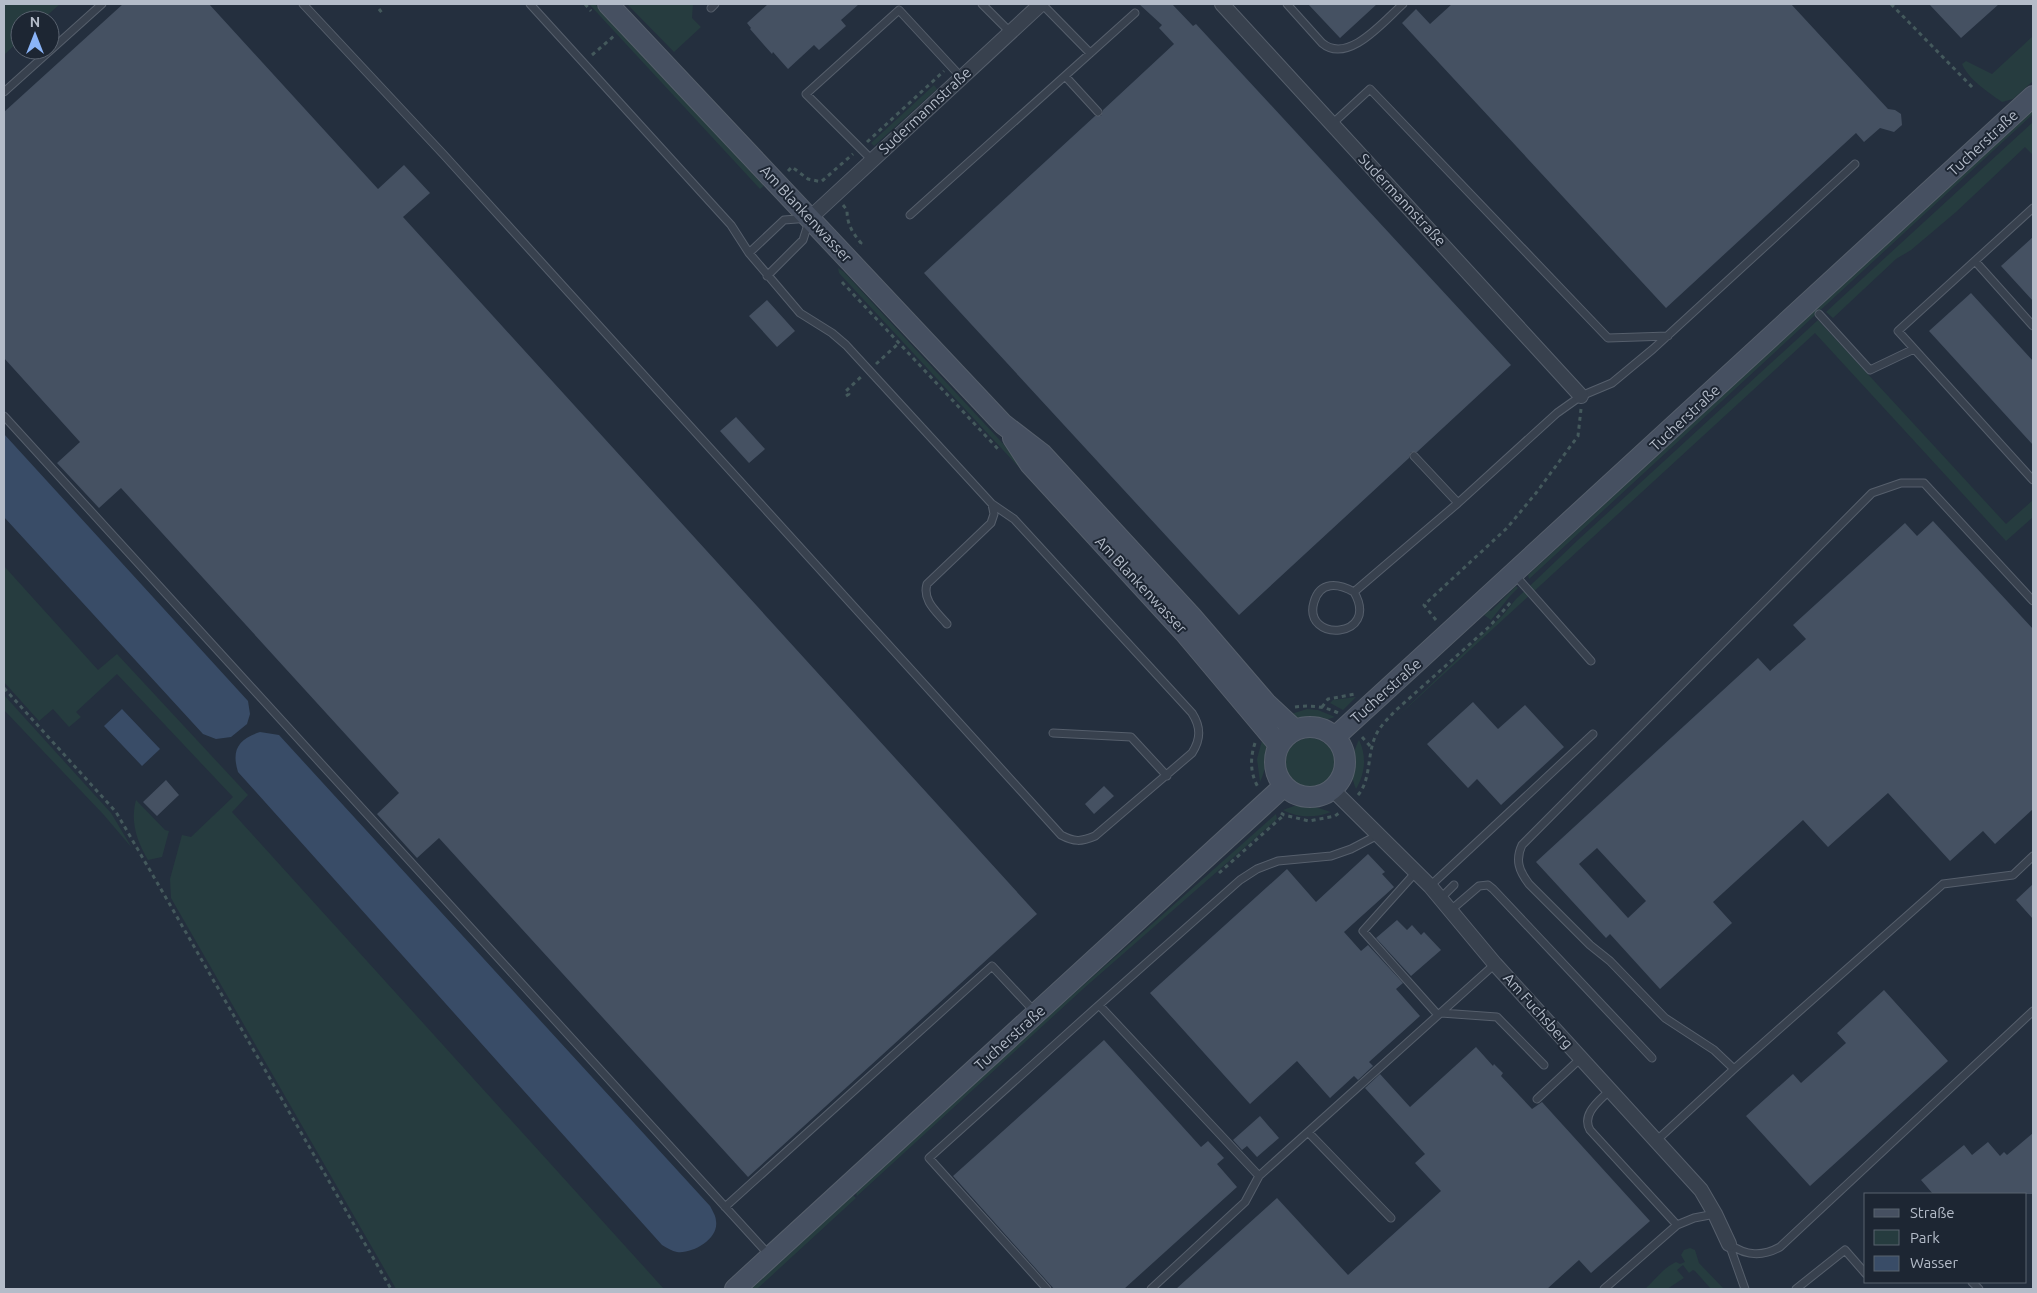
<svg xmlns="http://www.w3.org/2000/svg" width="2037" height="1293" font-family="Ubuntu,sans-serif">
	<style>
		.green { fill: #263c3f }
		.water { fill: #394c67 }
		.building { fill: #455162; fill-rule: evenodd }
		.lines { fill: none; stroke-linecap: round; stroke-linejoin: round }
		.lane-casing { stroke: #565f6c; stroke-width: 9 }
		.street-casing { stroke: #565f6c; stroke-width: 16 }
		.secondary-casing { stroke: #565f6c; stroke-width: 22 }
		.path { stroke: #44595c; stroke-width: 3; stroke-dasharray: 4 4; stroke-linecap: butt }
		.lane { stroke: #38414e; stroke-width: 7 }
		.street { stroke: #38414e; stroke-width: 14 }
		.secondary { stroke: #465061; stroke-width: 20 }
		.labels { text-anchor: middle; stroke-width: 4; stroke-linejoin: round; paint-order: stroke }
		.street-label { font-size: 15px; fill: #b4bcc9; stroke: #1d2633 }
	</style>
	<rect width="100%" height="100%" fill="#242f3e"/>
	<path class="green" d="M4 4H60L42 20H20V40L4 55Z
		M589 4H595L764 186 760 189Z
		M627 4H693L692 18 701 27 674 52Z
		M2033 36V81L2013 99 2002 102C1988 92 1969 80 1962 64L1966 61 1992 74Z
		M934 85 937 89 874 146 871 143Z
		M2033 109V114L1529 579 1528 575Z
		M2033 122V155L2025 147 1956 212 1911 250 1896 259 1833 318 1826 312Z
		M838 268 844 272 1184 639 1181 642 839 273Z
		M1818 320 2006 524 2033 500V519L2032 518 2006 541 1815 333 1396 718 1503 615 1516 599 1578 540Z
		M4 566 98 670 117 654 248 795 232 812 664 1289H396L171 898 170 879 182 835 191 837 233 797 117 674 76 712 81 717 69 727 53 709 39 721 4 682Z
		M1516 586 1518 588 1510 596 1491 620 1484 615 1488 610 1491 611Z
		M4 695 111 813 132 848 103 814 4 710Z
		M1356 697 1343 710 1330 703 1333 700Z
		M1307 709 1318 710 1335 717C1321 722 1301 721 1288 715Z
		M1263 737C1270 750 1266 769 1260 782L1257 759Z
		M1285 763a25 25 0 1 1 50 0a25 25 0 1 1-50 0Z
		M1359 740C1367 756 1365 774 1356 789 1349 775 1352 753 1359 740Z
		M136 800 165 830 169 831 162 857 148 860C137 841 130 822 136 800Z
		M1294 806H1312L1331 812C1317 818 1297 818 1283 810Z
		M1276 814 1277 819 1083 989 857 1196 856 1193 1026 1036Z
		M853 1195 856 1198 757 1289H751Z
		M1690 1248 1695 1250 1699 1263 1724 1289H1711L1695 1271 1693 1270 1689 1273 1683 1265 1677 1270 1684 1278 1667 1289H1645C1655 1280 1664 1267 1676 1262L1680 1264 1685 1262 1681 1255 1684 1250Z"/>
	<path class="water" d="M4 434 248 701 250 714 247 724 231 737 216 739 203 734 4 517Z
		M122 709 160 749 142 766 104 726Z
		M260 732 279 735 710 1206C712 1210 716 1216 716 1221 719 1239 693 1254 677 1252 672 1251 667 1248 662 1245L238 772C231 749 239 739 260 732Z"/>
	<path class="building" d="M123 4H209L378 189 404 165 430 193 403 217 1037 914 748 1177 439 838 417 858 377 814 399 793 121 488 99 508 57 463 80 442 4 358V112Z
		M768 4H859L841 20 846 26 819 50 814 45 788 69 773 52 772 54 750 29 751 28 747 23Z
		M1139 4H1172L1193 26 1196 24 1511 365 1417 452H1411L1409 458 1239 615 924 273 1095 116H1101L1103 110 1174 44 1159 28 1162 25Z
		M1308 4H1377L1340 38Z
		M1452 4H1791L1888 109 1895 110 1901 114 1902 125 1894 132 1880 128 1864 142 1856 133 1666 308 1402 23 1416 9 1430 24Z
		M1929 4H1999L1961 38Z
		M2033 237V301L2001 266Z
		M1971 293 2033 361V445L1929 331Z
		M767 300 795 331 777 347 749 316Z
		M736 417 765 449 749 463 720 431Z
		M1933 521 2033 629V809L1995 844 1983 831 1950 861 1888 793 1828 847 1803 820 1713 902 1732 923 1660 989 1610 934 1606 938 1536 862 1758 658 1770 671 1806 639 1793 625 1905 523 1917 536ZM1597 848 1646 901 1628 918 1579 864Z
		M1473 702 1498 729 1525 705 1564 747 1501 805 1477 779 1468 788 1427 744Z
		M166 780 179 795 157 816 143 802Z
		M1104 786 1114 796 1094 814 1085 804Z
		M1368 854 1385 872 1382 874 1394 887 1344 932 1361 951 1368 945 1403 983 1396 989 1420 1016 1369 1062 1373 1066 1358 1080 1354 1076 1330 1098 1297 1061 1250 1104 1150 993 1287 869 1316 902Z
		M2033 884V919L2016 900Z
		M1397 920 1407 930 1412 925 1421 935 1424 932 1441 950 1411 976 1376 938Z
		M1884 990 1948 1061 1810 1186 1746 1116 1793 1074 1801 1083 1846 1043 1837 1033Z
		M1104 1040 1201 1147 1208 1141 1224 1158 1217 1164 1237 1187 1124 1289H1054L953 1176Z
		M1476 1047 1493 1066 1494 1064 1503 1073 1501 1076 1532 1109 1542 1102 1650 1221 1591 1273 1579 1260 1547 1289H1176L1277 1198 1348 1275 1441 1191 1415 1163 1425 1154 1365 1088 1380 1074 1410 1107Z
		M1260 1116 1279 1138 1257 1157 1247 1146 1242 1150 1233 1140Z
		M2033 1133V1194H1933L1921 1180 1964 1145 1972 1155 1988 1142 2000 1156 2004 1152 2007 1155Z"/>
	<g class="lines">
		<defs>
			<path id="lane" d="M303 4 444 155 1061 835C1074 842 1081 842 1095 836L1192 753C1201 739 1201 727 1192 713L1014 519 992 504 846 345 832 333 800 313 749 253 731 225 530 4
				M982 4 1010 32
				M1042 4 1090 53
				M1287 4 1322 43C1348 65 1384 21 1403 4
				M711 8 715 4
				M1065 76 1098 112
				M4 92 102 4
				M1332 124 1370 89 1608 338 1668 336
				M872 160 806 94 899 10 961 77
				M2033 208 1898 331 2033 480
				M910 215 1135 13
				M749 253 784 220 810 218 803 240 767 276
				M1975 261 2033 326
				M1819 314 1870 370 1914 349
				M4 416 770 1256
				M1414 456 1458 503
				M1514 574 1591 661
				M1354 592C1338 583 1320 581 1314 602 1302 643 1381 639 1354 592L1458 503 1557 413 1581 396 1612 383 1653 349 1855 164
				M947 624C937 612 922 601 927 584L991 523 994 514 992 504
				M1053 733 1131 737 1167 776
				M1416 872 1363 931 1438 1015
				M1430 886 1593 734
				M1441 898 1454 885
				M1451 910 1479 886 1488 885 1493 889 1652 1058
				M1099 1005 1240 880 1257 869 1278 861 1331 856 1351 849 1378 835
				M1441 1013 1497 1017 1544 1065
				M1734 1069 1714 1050 1665 1018 1610 961 1590 945 1529 884C1519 871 1515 860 1522 845L1872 493 1901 483H1924L2033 601
				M1610 1090C1599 1101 1581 1114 1590 1130L1677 1225
				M1537 1099 1581 1058
				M1308 1132 1391 1218
				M1656 1141 1734 1069 1943 884 2013 875 2033 856
				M725 1207 992 966 1034 1011
				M1729 1244C1746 1256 1762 1257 1780 1247L2033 1011
				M1729 1244 1745 1289
				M1972 1282 1979 1289
				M1047 1289 929 1158 1099 1005 1259 1176
				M1151 1289 1245 1202 1259 1176 1495 964
				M1604 1289 1677 1225 1694 1218 1715 1214
				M1796 1289 1845 1250 1866 1274"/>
			<path id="street" d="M1222 4 1581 396
				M810 218 1041 4
				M1332 789 1430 886 1495 964 1701 1190 1715 1214 1729 1244"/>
			<path id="secondary" d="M608 4 1003 424 1042 454 1192 617 1266 703 1295 730
				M1013 438 1030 464 1184 632 1279 745
				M1275 762a35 35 0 1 1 70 0a35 35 0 1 1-70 0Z
				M1335 737 2033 96
				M735 1289 1284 786"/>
		</defs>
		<use href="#lane" class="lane-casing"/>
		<use href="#street" class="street-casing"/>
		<use href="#secondary" class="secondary-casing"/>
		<path class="path" d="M585 4 591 11
			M1891 4 1974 89
			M379 9 382 13
			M592 55 614 36
			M867 142 944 71
			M788 171 792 167 808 179 822 182
			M822 181 853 154
			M843 205 847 210C847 224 852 232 861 243L857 246
			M842 282 998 449
			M876 364 899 343
			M846 396 849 394 846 391 862 376
			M1436 620 1424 605 1507 528 1536 493 1578 436 1581 409
			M4 688 116 812 169 903 391 1289
			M1295 707C1310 705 1324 706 1338 713
			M1322 707 1328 699 1355 694
			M1362 737 1371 747
			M1255 743C1250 758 1250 773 1258 787
			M1358 795C1371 780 1367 756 1375 737 1379 727 1387 720 1394 712L1490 626 1511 602
			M1281 813 1284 815 1309 821 1335 816 1339 813
			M1219 873 1284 815"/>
		<use href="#lane" class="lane"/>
		<use href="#street" class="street"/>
		<use href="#secondary" class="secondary"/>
	</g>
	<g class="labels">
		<g class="street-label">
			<text transform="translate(925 111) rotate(-43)" y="5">Sudermannstraße</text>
			<text transform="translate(1983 143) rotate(-43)" y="5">Tucherstraße</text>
			<text transform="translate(1402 200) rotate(47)" y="5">Sudermannstraße</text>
			<text transform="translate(806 214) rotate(47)" y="5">Am Blankenwasser</text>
			<text transform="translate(1685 418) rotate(-43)" y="5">Tucherstraße</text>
			<text transform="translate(1141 585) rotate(47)" y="5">Am Blankenwasser</text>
			<text transform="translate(1386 691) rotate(-42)" y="5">Tucherstraße</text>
			<text transform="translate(1538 1011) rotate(48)" y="5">Am Fuchsberg</text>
			<text transform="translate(1010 1038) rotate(-42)" y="5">Tucherstraße</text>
		</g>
	</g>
	<rect width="2037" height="1293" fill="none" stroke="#b4bcc9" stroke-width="10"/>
	<rect x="1864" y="1193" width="162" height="90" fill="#1d2633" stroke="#59626f"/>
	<rect x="1874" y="1209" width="25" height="8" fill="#465061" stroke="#59626f"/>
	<text x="1910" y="1218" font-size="15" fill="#b4bcc9">Straße</text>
	<rect x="1874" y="1230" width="25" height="15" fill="#263c3f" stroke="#59626f"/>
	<text x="1910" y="1243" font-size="15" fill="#b4bcc9">Park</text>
	<rect x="1874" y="1256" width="25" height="15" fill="#394c67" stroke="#59626f"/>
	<text x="1910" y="1268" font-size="15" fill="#b4bcc9">Wasser</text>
	<g transform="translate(35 35)"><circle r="24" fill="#1d2633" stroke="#59626f"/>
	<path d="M0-4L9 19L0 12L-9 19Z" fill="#8ab4f8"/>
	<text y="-8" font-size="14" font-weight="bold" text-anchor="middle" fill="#b4bcc9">N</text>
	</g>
</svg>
